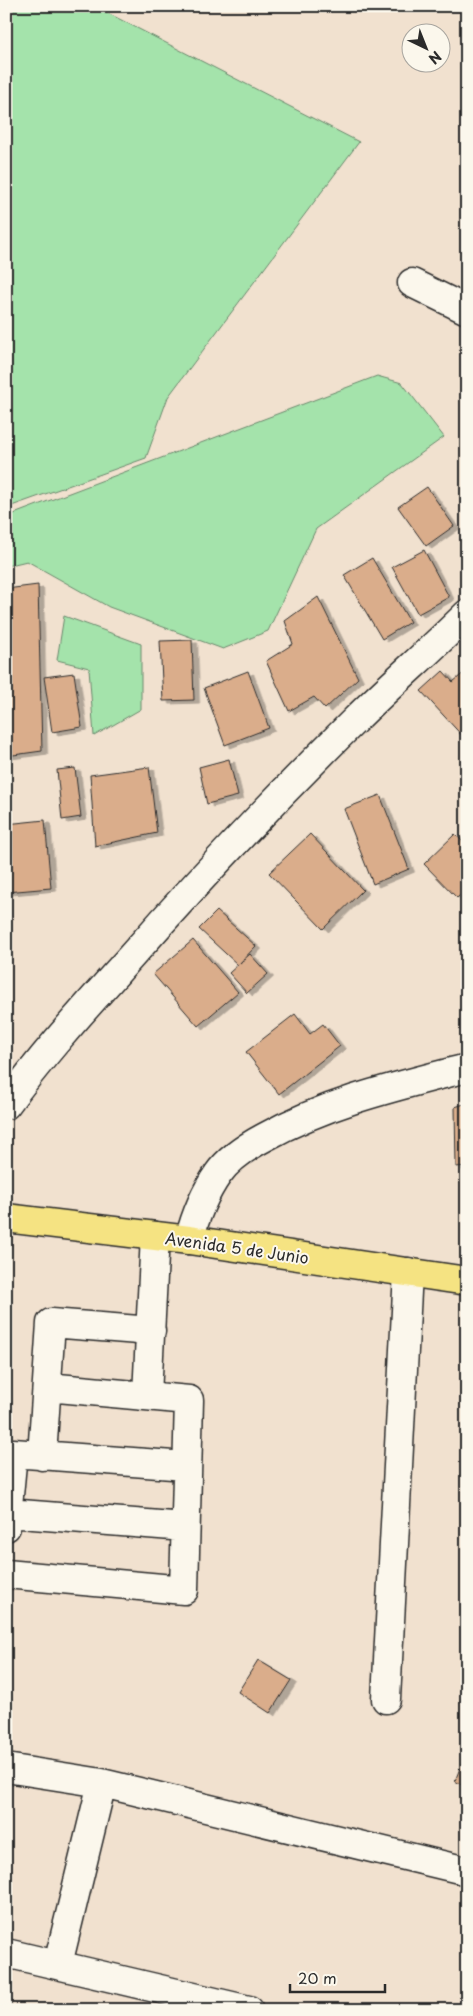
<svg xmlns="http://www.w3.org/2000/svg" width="473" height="2016" font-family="'Playpen Sans',sans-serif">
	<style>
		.green { fill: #a4e3ab; stroke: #68876b }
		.building { fill: #daad8b; stroke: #2b2b2b; filter: url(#shadow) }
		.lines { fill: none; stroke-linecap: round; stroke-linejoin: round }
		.minor-casing { stroke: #2b2b2b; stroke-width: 31 }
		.major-casing { stroke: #2b2b2b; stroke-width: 31 }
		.minor { stroke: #fbf7ec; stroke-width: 28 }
		.major { stroke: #f5e382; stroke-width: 28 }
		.labels { text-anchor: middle; stroke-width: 4; stroke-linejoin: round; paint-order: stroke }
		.street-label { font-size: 16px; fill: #2b2b2b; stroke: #fbf7ec }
	</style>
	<defs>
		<filter id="shadow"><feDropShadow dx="5.5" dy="3" stdDeviation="0" flood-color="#0004"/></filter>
	</defs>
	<rect width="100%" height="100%" fill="#f1e1cf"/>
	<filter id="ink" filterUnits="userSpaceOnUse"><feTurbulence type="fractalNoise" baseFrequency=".02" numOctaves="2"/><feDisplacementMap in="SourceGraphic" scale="10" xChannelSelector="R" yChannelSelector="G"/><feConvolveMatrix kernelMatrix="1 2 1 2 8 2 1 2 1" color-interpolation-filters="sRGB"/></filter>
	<g filter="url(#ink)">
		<path class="green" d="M6 6H94L359 142 168 397 146 458 6 508Z
			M377 376 402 383 444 437 316 529 268 631 223 649 109 607 27 561 6 566V517Z
			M64 616 141 644V709L94 736 89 668 57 660Z"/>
		<path class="building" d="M427 487 454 526 426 546 398 507Z
			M424 550 449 597 418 614 392 567Z
			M372 558 410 622 382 639 344 575Z
			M38 585 42 751 6 756V589Z
			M318 597 358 678 325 709 314 697 289 711 266 661 293 644 285 621Z
			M192 640 194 700 163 701 160 641Z
			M467 670V741L421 691 443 671 453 682Z
			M248 671 269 728 225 745 204 688Z
			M74 673 82 727 52 732 44 677Z
			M229 759 238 796 207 804 199 767Z
			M149 767 157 833 95 846 90 775Z
			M75 768 81 817 62 820 57 770Z
			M380 795 409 869 373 884 344 809Z
			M45 820 51 888 6 892V824Z
			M310 834 363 890 323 929 269 873Z
			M455 834 467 846V889L457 898 424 864Z
			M217 911 256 946 238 965 199 929Z
			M193 940 238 992 198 1026 153 974Z
			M250 954 268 974 247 993 229 973Z
			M295 1014 310 1034 323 1024 340 1046 279 1094 246 1052Z
			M467 1103V1166L456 1167 455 1107Z
			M258 1660 291 1680 270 1713 238 1692Z
			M467 1750V1788L455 1781Z"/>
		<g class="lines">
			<defs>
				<path id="minor" d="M412 283 467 310
					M6 1105C43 1054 86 1007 128 960 200 878 276 798 354 721 391 684 430 651 467 614
					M189 1240C195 1217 204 1194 218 1174 229 1158 248 1146 265 1137 328 1102 398 1086 467 1068
					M147 1395 155 1236
					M42 1456 51 1323 151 1331
					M8 1513 185 1527
					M6 1527 13 1453 186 1466
					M6 1574 184 1590 189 1400 47 1387
					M386 1699 408 1272
					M6 1768 102 1783 467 1871
					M6 1953 249 2010
					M58 1964 102 1783"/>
				<path id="major" d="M6 1218 189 1240 467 1281"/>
			</defs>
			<use href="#minor" class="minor-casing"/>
			<use href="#major" class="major-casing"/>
			<use href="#minor" class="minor"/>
			<use href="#major" class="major"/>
		</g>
	</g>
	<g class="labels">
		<g class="street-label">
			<text transform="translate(237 1248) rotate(8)" y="6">Avenida 5 de Junio</text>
		</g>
	</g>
	<rect width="473" height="2016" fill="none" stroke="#fbf7ec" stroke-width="25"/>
	<rect x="12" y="12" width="448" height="1991" fill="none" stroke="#2b2b2b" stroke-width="2" filter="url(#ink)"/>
	<g transform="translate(426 48) rotate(137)"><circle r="24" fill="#fbf7ec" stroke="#a8a59f"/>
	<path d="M0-4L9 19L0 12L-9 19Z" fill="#2b2b2b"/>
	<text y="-8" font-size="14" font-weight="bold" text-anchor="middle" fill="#2b2b2b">N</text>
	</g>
	<path d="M290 1984v8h95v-8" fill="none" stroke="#2b2b2b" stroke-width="2.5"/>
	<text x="298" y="1984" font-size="15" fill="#2b2b2b" stroke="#fbf7ec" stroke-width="4" paint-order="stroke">20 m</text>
</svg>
